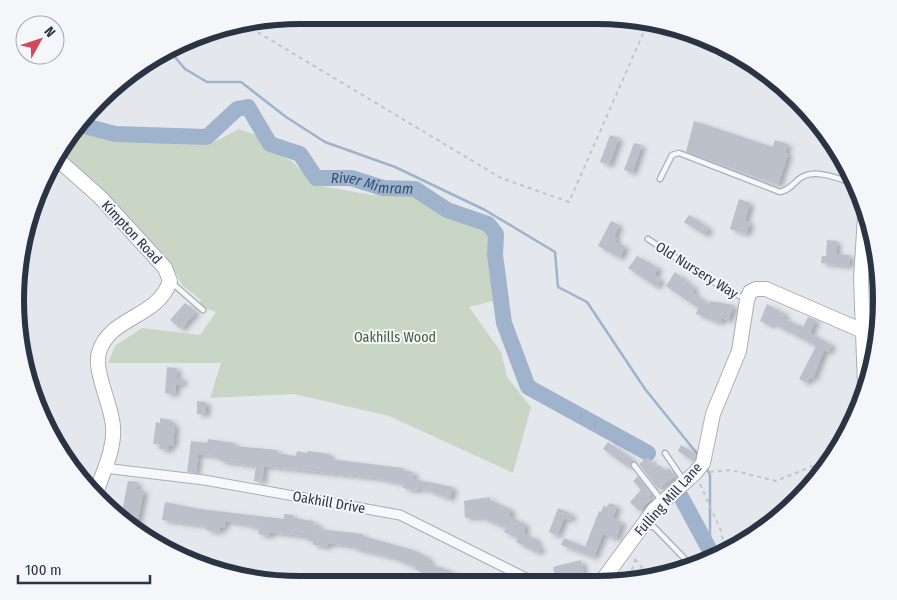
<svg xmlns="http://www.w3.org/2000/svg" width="897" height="600" font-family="'Fira Sans Condensed',sans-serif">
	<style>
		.green { fill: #c9d6c5 }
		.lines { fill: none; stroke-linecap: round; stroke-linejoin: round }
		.stream { stroke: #9fb4cc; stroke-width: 2.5 }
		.river { stroke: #9fb4cc; stroke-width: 16 }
		.building { fill: #bbc0ca; filter: url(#shadow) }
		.lane-casing { stroke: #a9aeb7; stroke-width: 7 }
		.street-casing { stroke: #a9aeb7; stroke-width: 11 }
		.secondary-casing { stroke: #a9aeb7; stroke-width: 16 }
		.path { stroke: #c2c5cb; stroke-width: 2; stroke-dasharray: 4 4; stroke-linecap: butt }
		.lane { stroke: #f7f8fa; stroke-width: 4.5 }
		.street { stroke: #f7f8fa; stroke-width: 9 }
		.secondary { stroke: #fff; stroke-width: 14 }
		.labels { text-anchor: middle; stroke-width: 4; stroke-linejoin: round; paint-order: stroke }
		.street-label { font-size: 14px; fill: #2b3445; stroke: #f4f6f9 }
		.park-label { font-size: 14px; fill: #3f6138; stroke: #f4f6f9 }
		.water-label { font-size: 15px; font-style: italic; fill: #34527a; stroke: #f4f6f9 }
		.rim { fill: none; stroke: #2b3445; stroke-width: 6 }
	</style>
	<defs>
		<filter id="shadow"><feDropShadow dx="4.5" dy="2.5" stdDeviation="2.5" flood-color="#0004"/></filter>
	</defs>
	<rect width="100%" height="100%" fill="#e4e7ec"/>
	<path class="green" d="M73 128 121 140 214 142 239 129 256 135 270 151 292 161 315 185 372 195 416 197 441 213 486 228 489 236 497 300 469 307 501 352 507 377 531 407 513 473 389 416 294 394 210 398 221 363H108L115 346 142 328 200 335 216 312 198 306 201 300 182 285 176 273 100 190 58 154Z"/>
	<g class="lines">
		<path class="stream" d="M169 50 185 69 207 82H241L286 117 325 142 395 167 485 210 555 252 558 287 587 302 645 389 699 456
			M706 467 710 475V548"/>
		<g class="river">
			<path id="s1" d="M77 124 115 134 207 137 237 109 248 107 270 144 300 154 316 178H351L383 188 415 189 447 210 488 224 496 234 495 255 504 323 528 387 648 453"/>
			<path d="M680 495 714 558"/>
		</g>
	</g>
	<path class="building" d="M694 121 773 147 775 140 788 144 785 153 788 154 778 185 686 152Z
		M610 135 619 138 609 165 600 162Z
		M634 143 642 145 632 173 624 170Z
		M739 199 750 203 745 221 750 223 746 234 730 229Z
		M689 215 709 228 705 235 684 222Z
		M611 221 619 225 614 237 617 238 615 242 625 246 620 258 598 246Z
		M827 240 837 241 836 254 850 255 849 266 821 263 822 256H826Z
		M637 256 659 268 654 275 661 280 656 287 628 268Z
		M675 272 695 288 692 292 709 304 710 301 734 305 728 321 722 318 720 323 696 314 698 308 666 286Z
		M185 303 196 312 181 329 170 320Z
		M767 304 785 314 783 318 803 327 808 317 816 320 810 333 832 345 828 352 824 350 813 379 810 377 807 383 799 379 816 346 772 323 770 326 760 321Z
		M167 367 177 368 176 378H183L182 385 176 384 175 394 165 393Z
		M197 401 206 402V414H197Z
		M160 418 171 420V424H175L173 446 169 445V450L159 449 160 444H153L156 422 160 423Z
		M208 439 235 443V446L277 450V453L296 456 297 451 307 453 308 451 330 454V459L403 468V470L413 472 414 479 453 487 450 499 427 490 418 488 417 491 403 488 404 484 376 478 264 466 262 482 254 481 256 466 220 461V457L198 454 196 473 187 472 191 441 207 443Z
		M608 442 633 460 628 467 603 449Z
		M681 445 696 454 693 461 678 451Z
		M648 457 656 468 660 465 665 471 669 468 675 476 658 489 639 464Z
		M638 476 651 494 648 496 651 499 639 511 630 502 641 490 633 481Z
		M128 481 138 482 136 489 144 490 136 528 121 517Z
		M490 497V500L511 509 509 516 525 524 524 534 537 539 536 544 541 546 538 553 516 542 518 538 504 532 506 528 480 517 465 518 464 501Z
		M165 502 200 509 284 519V514L294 515 293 518 314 521 313 524 320 525 319 529 363 534V536L413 550 429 558 428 562 440 568 441 567 477 583 424 582 428 576 415 569 416 567 391 557 356 549 352 546 328 543V547L313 545V539L303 538V536L270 532V536L258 534 259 528 243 524 225 521 224 528 220 527 219 532 206 530 207 526 162 520Z
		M610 503 617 506 613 518 622 522 616 539 603 534 594 557 561 545 564 538 585 547 599 511 601 512 604 505 606 507Z
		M558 508 572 514 570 520 564 518 557 536 549 532Z
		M581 560 584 574 567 580 566 574 555 577 553 567Z"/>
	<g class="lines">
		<defs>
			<path id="lane" d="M660 179 672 155 679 153 780 192C789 190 792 185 799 179 815 167 838 179 856 184
				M648 239 706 278 745 299
				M171 282 203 310
				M665 453 684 481
				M634 465 662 501
				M646 526 654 527 684 558"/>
			<path id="street" d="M104 468 204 480 400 515 538 584"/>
			<path id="secondary" d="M56 158 100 197 165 268 170 281C158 318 110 316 99 352 93 371 112 405 113 427 115 451 101 475 95 497
				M865 385 861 279 865 217
				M599 585 654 510 695 473 703 463 713 414 739 351 747 300 750 292 756 289H766L863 331"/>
		</defs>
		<use href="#lane" class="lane-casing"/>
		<use href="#street" class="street-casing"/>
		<use href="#secondary" class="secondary-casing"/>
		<path class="path" d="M244 24 501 178 569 202 649 20
			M710 472 731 470 776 481 825 461
			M700 484 721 531 725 550
			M635 559 648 575
			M630 578 635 559 633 556"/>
		<use href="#lane" class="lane"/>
		<use href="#street" class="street"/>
		<use href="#secondary" class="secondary"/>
	</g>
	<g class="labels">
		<g class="street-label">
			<text transform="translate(132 232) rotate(47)" y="5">Kimpton Road</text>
			<text transform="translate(697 270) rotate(32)" y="5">Old Nursery Way</text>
			<text transform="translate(668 499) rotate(-48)" y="5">Fulling Mill Lane</text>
			<text transform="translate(329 502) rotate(10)" y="5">Oakhill Drive</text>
		</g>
		<g class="park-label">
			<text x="395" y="342">Oakhills Wood</text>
		</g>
		<g class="water-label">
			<text dy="5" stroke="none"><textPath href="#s1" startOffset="344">River Mimram</textPath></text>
		</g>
	</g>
	<path d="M0 0H897V600H0ZM300 24H597A276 276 0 0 1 873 300V300A276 276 0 0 1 597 576H300A276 276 0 0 1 24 300V300A276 276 0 0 1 300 24Z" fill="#f4f6f9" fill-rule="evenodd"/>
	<path class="rim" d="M300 24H597A276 276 0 0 1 873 300V300A276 276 0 0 1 597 576H300A276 276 0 0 1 24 300V300A276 276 0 0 1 300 24Z"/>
	<g transform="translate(40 40) rotate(50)"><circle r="24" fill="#f4f6f9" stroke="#a4a8b1"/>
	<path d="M0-4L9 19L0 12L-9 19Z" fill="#d1495b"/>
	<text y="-8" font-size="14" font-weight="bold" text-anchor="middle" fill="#2b3445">N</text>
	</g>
	<path d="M18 575v8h132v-8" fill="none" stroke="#2b3445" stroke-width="2.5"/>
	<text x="25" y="575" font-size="15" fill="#2b3445" stroke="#f4f6f9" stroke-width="4" paint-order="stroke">100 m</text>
</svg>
